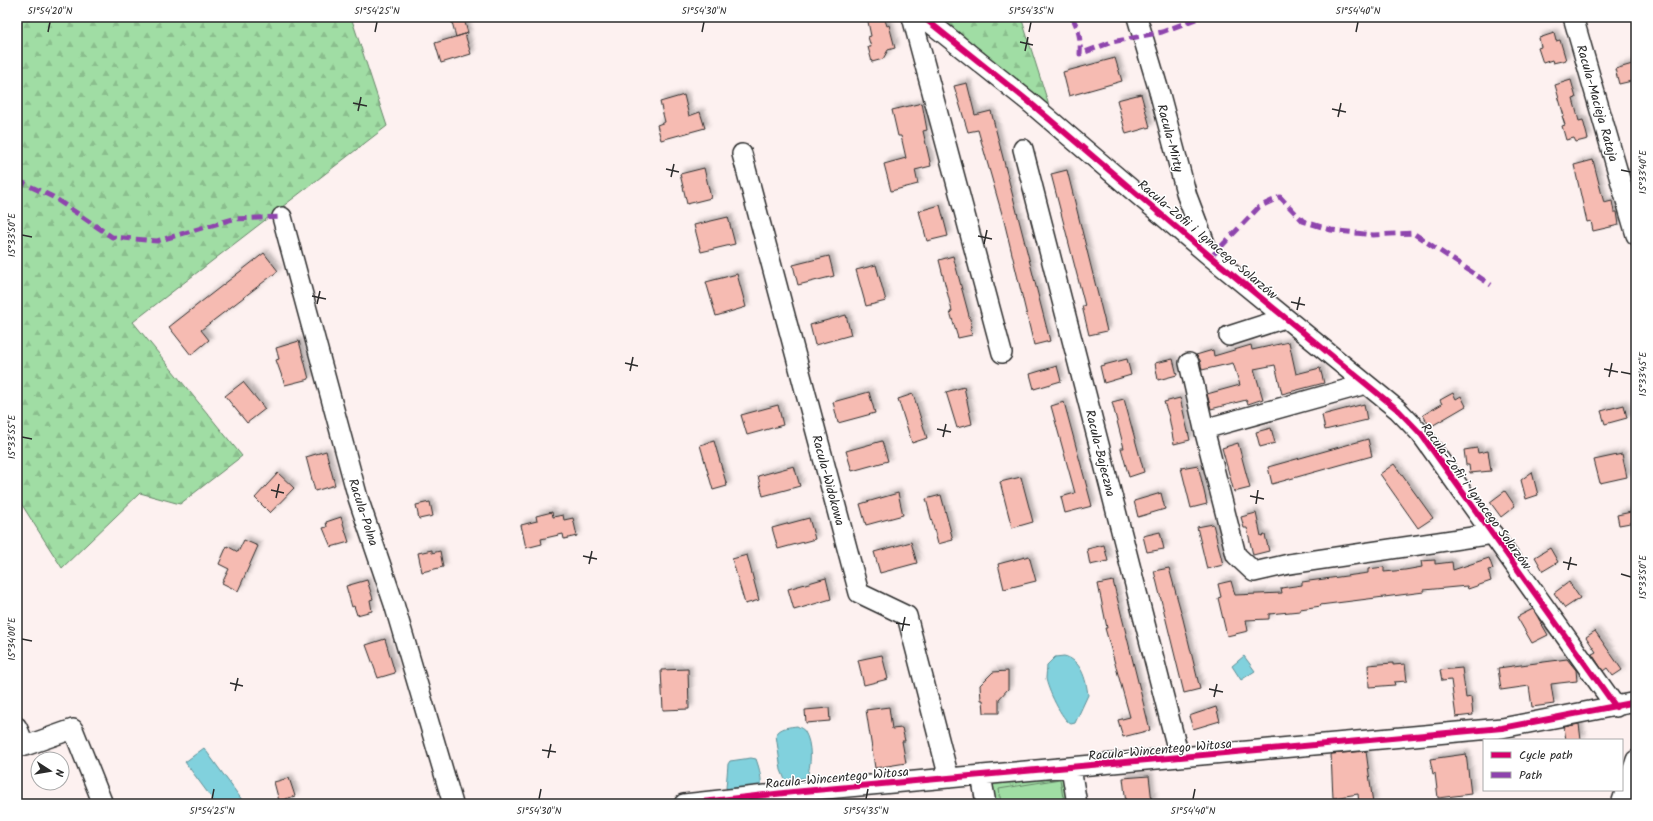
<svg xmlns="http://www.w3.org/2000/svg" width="1653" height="821" font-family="Kalam,sans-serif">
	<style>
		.grass { fill: url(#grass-tufts); stroke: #668468 }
		.forest { fill: url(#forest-firs); stroke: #668468 }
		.garden { fill: #a0dda4; stroke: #668468 }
		.water { fill: #81d1dd; stroke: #5f8f96 }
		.building { fill: #f6bbb2; stroke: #2b2b2b; filter: url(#shadow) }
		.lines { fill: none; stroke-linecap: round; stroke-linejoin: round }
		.minor-casing { stroke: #2b2b2b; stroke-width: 22 }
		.minor { stroke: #fff; stroke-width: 19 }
		.quiet { stroke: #8e44ad; stroke-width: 5; stroke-dasharray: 10 5; stroke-linecap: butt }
		.cycleway-casing { stroke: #fff; stroke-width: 8 }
		.cycleway { stroke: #d6006c; stroke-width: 6 }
		.ticks { fill: none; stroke: #2b2b2b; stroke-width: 1.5 }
		.labels { text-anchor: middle; stroke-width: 3; stroke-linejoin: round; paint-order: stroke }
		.street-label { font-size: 13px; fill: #2b2b2b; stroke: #fff }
		.neatline { fill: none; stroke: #2b2b2b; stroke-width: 1.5 }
		.ticks-label { font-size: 10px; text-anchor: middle; fill: #2b2b2b }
	</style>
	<defs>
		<pattern id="grass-tufts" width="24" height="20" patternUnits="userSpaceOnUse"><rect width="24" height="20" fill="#a0dda4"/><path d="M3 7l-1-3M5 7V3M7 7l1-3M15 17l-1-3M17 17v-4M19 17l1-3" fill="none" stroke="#8abe8d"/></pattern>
		<pattern id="forest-firs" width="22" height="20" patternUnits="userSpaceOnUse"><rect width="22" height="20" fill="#a0dda4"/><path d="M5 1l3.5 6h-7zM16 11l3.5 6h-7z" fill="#8abe8d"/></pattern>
		<filter id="shadow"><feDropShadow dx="3.5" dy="-3.5" stdDeviation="2" flood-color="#0004"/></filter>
	</defs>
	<rect width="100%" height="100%" fill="#fdf1f0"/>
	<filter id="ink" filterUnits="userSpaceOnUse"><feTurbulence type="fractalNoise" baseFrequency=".025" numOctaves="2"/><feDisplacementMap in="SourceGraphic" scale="8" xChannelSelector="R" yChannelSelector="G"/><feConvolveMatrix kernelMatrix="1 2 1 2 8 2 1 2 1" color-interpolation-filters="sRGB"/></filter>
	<g filter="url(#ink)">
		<path class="grass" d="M1064 773 1069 804H989L991 783Z"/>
		<path class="forest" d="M17 17H351L387 126 133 322 242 456 180 504 140 493 62 568 17 497Z
			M937 17H1021L1051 112Z"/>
		<path class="garden" d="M1060 779 1064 804H1001L999 789Z"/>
		<path class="water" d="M1064 656C1081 660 1086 679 1088 695L1075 723 1071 724C1062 720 1047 688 1046 678 1046 674 1047 669 1047 665L1055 657Z
			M1244 656 1255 671 1241 680 1232 666Z
			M797 726C800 728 804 729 805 732 812 743 812 767 806 778L785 780 781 770 776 735C780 727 790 727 797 726Z
			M204 748 245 804H216L185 762Z
			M751 758 756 759C760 770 762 779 761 790L731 793 726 788 728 764 730 761Z"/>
		<path class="building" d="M867 17H884L887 26 889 25 895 48 888 50 883 59 872 62 868 47H871L868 37 871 36Z
			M464 19 468 33 456 37 452 22Z
			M1554 33 1556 41 1560 40 1566 60 1553 63 1552 60 1543 63 1538 48 1541 47 1539 38Z
			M465 34 471 54 441 63 435 43Z
			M1115 58 1122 81 1069 96 1063 72Z
			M1636 63V80L1619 84 1615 69Z
			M1571 80 1576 98 1573 99 1579 121 1583 120 1588 139 1576 142 1574 138 1566 140 1562 126 1565 125 1562 116H1564L1555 85Z
			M967 83 975 115 991 111 1050 341 1034 345 1004 221 978 130 968 132 954 86Z
			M1141 94 1150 127 1126 134 1117 100Z
			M684 95 689 116 700 112 705 128 661 140 657 125 665 122 660 102Z
			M922 103 927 130 923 131 931 166 915 170 918 184 891 191 884 164 906 158 901 136H898L892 110Z
			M1593 160 1604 203 1612 201 1614 212H1617L1619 225 1593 231 1591 221 1587 222 1574 165Z
			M704 168 711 198 687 204 680 174Z
			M1067 170 1107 331 1089 335 1082 306H1085L1051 174Z
			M940 205 948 236 927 241 919 211Z
			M728 217 735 244 701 252 694 225Z
			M264 253 278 271 201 330 209 340 191 355 169 327Z
			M829 256 834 276 798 285 793 265Z
			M953 256 972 327 970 328 972 335 958 338 950 312 952 311 939 260Z
			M876 265 886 301 866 306 856 270Z
			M737 274 746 307 716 316 706 282Z
			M846 315 851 335 815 345 810 325Z
			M299 341 309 379 285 385 276 360 279 359 276 348Z
			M1289 342 1296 374 1320 368 1324 383 1282 394 1275 365 1254 369 1263 399 1248 404 1246 400 1211 409 1207 394 1240 385 1233 363 1202 370 1200 360 1196 355 1213 350 1214 356 1251 345 1252 350Z
			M1127 359 1131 375 1104 383 1100 366Z
			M1173 359 1177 375 1158 380 1155 363Z
			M1057 366 1061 381 1034 389 1030 374Z
			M243 382 265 409 247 423 225 396Z
			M964 387 972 424 957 428 946 392Z
			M869 392 875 413 838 423 833 402Z
			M1453 393 1456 399 1461 396 1466 406 1430 427 1423 415 1442 404 1440 400Z
			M913 394 927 438 912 443 898 399Z
			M1180 398 1190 440 1174 444 1169 417 1164 402Z
			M1124 399 1144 472 1129 477 1121 448H1124L1112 402Z
			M1064 402 1092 506 1065 513 1061 497 1075 493 1051 406Z
			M1364 404 1367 420 1325 430 1322 415Z
			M778 405 783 425 747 435 741 415Z
			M1624 405 1627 418 1605 424 1601 411Z
			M1271 428 1275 443 1260 447 1256 432Z
			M1368 439 1372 456 1272 484 1268 467Z
			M714 441 727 486 713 490 700 445Z
			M882 441 888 461 852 471 846 451Z
			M1238 443 1250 488 1234 492 1222 448Z
			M1477 448 1478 453 1488 451 1491 471 1470 473 1469 465H1466L1464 450Z
			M326 451 335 485 315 491 306 457Z
			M1622 454 1627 477 1600 483 1594 460Z
			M1394 464 1433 518 1418 528 1380 474Z
			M1198 465 1207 504 1191 508 1181 468Z
			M794 466 800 486 763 496 758 476Z
			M1532 472 1538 495 1526 499 1521 480Z
			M278 473 294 488 270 513 255 498Z
			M1021 477 1033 522 1012 528 1000 482Z
			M1505 491 1515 506 1501 517 1490 502Z
			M898 493 903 515 866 525 860 504Z
			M1161 493 1165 509 1138 517 1134 501Z
			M941 495 953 540 938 544 926 499Z
			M430 502 433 516 419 519 416 505Z
			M1636 511V522L1619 525 1617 515Z
			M552 512 553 517 563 515 564 520 573 518 577 536 564 539 563 534 541 539 542 544 526 548 521 525 537 521 536 516Z
			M1256 513 1261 536 1265 535 1269 551 1253 555 1247 528H1244L1241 517Z
			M341 517 349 542 331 547 323 528 327 527 326 522Z
			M809 518 815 539 778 549 772 528Z
			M1213 524 1223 565 1207 569 1197 527Z
			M1160 532 1164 549 1147 552 1143 536Z
			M244 540 258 546 238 591 222 583 229 569 219 564 227 546 238 552Z
			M911 542 917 563 880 573 874 552Z
			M1104 545 1108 561 1090 565 1087 549Z
			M1550 548 1558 562 1543 571 1535 557Z
			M432 550V553L440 551 443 567 422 572 418 553Z
			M747 555 759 600 745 604 732 559Z
			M1029 556 1036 581 1004 589 998 564Z
			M1489 558 1493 569 1488 570 1491 581 1468 589 1467 586 1424 590V592L1320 605 1321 606 1300 609V611L1269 614V619L1246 620 1248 631 1227 636 1218 598 1221 597 1218 584 1231 581 1235 595 1282 593 1281 588 1302 585V582L1368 573V569L1384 567V572L1405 570 1422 567 1421 561 1435 560V564L1452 562 1453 570Z
			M1169 568 1183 619 1200 689 1184 693 1154 571Z
			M826 578 831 599 794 610 788 589Z
			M367 580 373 599 370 600 372 611 357 615 354 606 352 607 346 586Z
			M1113 581 1150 730 1123 737 1118 720 1130 717 1105 628H1107L1098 584Z
			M1569 582 1580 598 1565 608 1554 593Z
			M1533 609 1548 635 1532 643 1517 617Z
			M1595 631 1622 670 1613 676 1607 668 1603 671 1592 654 1596 652 1586 637Z
			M385 639 395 673 378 678 366 645Z
			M882 655 888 679 864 685 858 660Z
			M1567 659 1576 670 1577 681 1551 684 1554 704 1532 707 1529 686 1501 690 1498 668Z
			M1393 663V665L1405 664 1407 681 1394 682 1395 685 1369 687 1368 665Z
			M1462 668 1466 698 1471 697 1473 715 1456 717 1451 680 1442 681 1440 670Z
			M688 669 689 709 663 710 661 670Z
			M1008 671V689L999 699V713H984L983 700H981L980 685 993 672Z
			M889 707 892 729 902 728 905 741H902L906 763 875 768 866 710Z
			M1216 707 1220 721 1193 729 1189 716Z
			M829 708 830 721 806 723 805 710Z
			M1579 724 1581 740H1566L1564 727Z
			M1366 751 1373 804H1359L1358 794 1333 798 1331 754Z
			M1466 754 1471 794 1438 798 1435 773 1433 774 1430 759Z
			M1149 776 1152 802 1126 804 1123 778Z
			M289 778 295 796 279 801 274 782Z"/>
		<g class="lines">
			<defs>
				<path id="minor" d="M912 17 1002 353
					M923 17 1028 101 1211 257 1398 410 1421 434 1616 707
					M1137 17 1159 91 1187 196 1209 254
					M1573 17 1636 235
					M1023 149 1179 756
					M742 154 859 593 907 616 949 778
					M282 217 358 498 394 604 453 804
					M1229 336 1285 318
					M1189 363 1204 429
					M1366 384 1204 429 1236 555 1254 572 1289 564 1493 534
					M17 727 25 746 73 729 103 804
					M1071 768 1077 804
					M981 775 986 804
					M684 804 793 792 1502 728 1636 702
					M1621 804 1636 760"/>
			</defs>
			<use href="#minor" class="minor-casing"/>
			<use href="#minor" class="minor"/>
			<path class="quiet" d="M1072 17C1079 29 1081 40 1080 54L1112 42 1162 32 1201 17
				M17 180 53 197 112 237 157 241 233 219 282 217
				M1211 257 1259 207 1280 197 1303 221 1331 230 1373 235 1413 233 1491 285"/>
			<defs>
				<path id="cycleway" d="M923 17 1028 101 1211 257 1398 410 1421 434 1616 707
					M684 804 793 792 1502 728 1636 702"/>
			</defs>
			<use href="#cycleway" class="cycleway-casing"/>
			<use href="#cycleway" class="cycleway"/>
		</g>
	</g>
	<path class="ticks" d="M48 32 50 22M375 32 377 22M702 32 704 22M1029 32 1031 22M1356 32 1358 22M1020 42 1033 45M1025 51 1028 37M353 103 367 106M1332 109 1346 112M358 111 361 97M1338 117 1341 103M666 169 679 172M1621 170 1631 172M671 177 674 164M22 235 32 237M978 236 992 239M984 244 987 230M312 296 326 299M1291 302 1305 305M317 304 320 291M1297 310 1300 297M625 363 638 366M1604 369 1618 372M630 371 633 357M1621 372 1631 374M1609 377 1612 363M937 429 951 432M22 437 32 439M943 437 946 424M271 490 284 493M1250 496 1264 499M276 498 279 484M1256 504 1258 490M583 556 597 559M1563 562 1577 565M589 564 592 551M1568 570 1571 557M1621 574 1631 577M896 623 910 625M902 631 905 617M22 639 32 641M230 683 243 686M1209 689 1223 692M235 691 238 678M1214 697 1217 684M542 750 556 752M548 758 551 744M212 799 214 789M539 799 541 789M866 799 868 789M1193 799 1195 789"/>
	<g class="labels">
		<g class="street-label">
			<text transform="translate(1598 103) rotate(74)" y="5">Racula-Macieja Rataja</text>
			<text transform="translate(1171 138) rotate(75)" y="5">Racula-Mirty</text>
			<text transform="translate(1208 239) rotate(40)" y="5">Racula-Zofii i Ignacego Solarzów</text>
			<text transform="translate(1101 453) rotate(76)" y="5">Racula-Bajeczna</text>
			<text transform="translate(829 480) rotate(75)" y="5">Racula-Widokowa</text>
			<text transform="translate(1477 496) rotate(54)" y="5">Racula-Zofii i Ignacego Solarzów</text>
			<text transform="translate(364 512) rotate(72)" y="5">Racula-Polna</text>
			<text transform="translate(1160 749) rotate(-5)" y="5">Racula-Wincentego Witosa</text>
			<text transform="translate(837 777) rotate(-5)" y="5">Racula-Wincentego Witosa</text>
		</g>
	</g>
	<rect width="1653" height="821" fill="none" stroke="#fff" stroke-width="44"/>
	<rect x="1483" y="739" width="140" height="52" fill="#ffffff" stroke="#aaaaaa"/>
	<rect x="1491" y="752" width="20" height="6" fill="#d6006c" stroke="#aaaaaa"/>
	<text x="1519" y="759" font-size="12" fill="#2b2b2b">Cycle path</text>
	<rect x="1491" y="772" width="20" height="6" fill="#8e44ad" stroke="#aaaaaa"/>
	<text x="1519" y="779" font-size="12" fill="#2b2b2b">Path</text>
	<g transform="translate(50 771) rotate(102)"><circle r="19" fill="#ffffff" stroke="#aaaaaa"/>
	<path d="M0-3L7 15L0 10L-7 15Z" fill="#2b2b2b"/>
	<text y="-6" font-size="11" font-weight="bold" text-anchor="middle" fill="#2b2b2b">N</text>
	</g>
	<rect x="22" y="22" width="1609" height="777" class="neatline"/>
	<g class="ticks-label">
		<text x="50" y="14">51°54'20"N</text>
		<text x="377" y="14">51°54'25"N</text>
		<text x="704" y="14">51°54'30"N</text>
		<text x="1031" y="14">51°54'35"N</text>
		<text x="1358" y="14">51°54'40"N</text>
		<text transform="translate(1642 172) rotate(-90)" y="4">15°33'40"E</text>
		<text transform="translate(11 235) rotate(-90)" y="4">15°33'50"E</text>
		<text transform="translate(1642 374) rotate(-90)" y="4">15°33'45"E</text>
		<text transform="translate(11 437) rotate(-90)" y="4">15°33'55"E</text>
		<text transform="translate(1642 577) rotate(-90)" y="4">15°33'50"E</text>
		<text transform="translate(11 639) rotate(-90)" y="4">15°34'00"E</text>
		<text x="212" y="814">51°54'25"N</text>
		<text x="539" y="814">51°54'30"N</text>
		<text x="866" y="814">51°54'35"N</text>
		<text x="1193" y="814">51°54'40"N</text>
	</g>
</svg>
